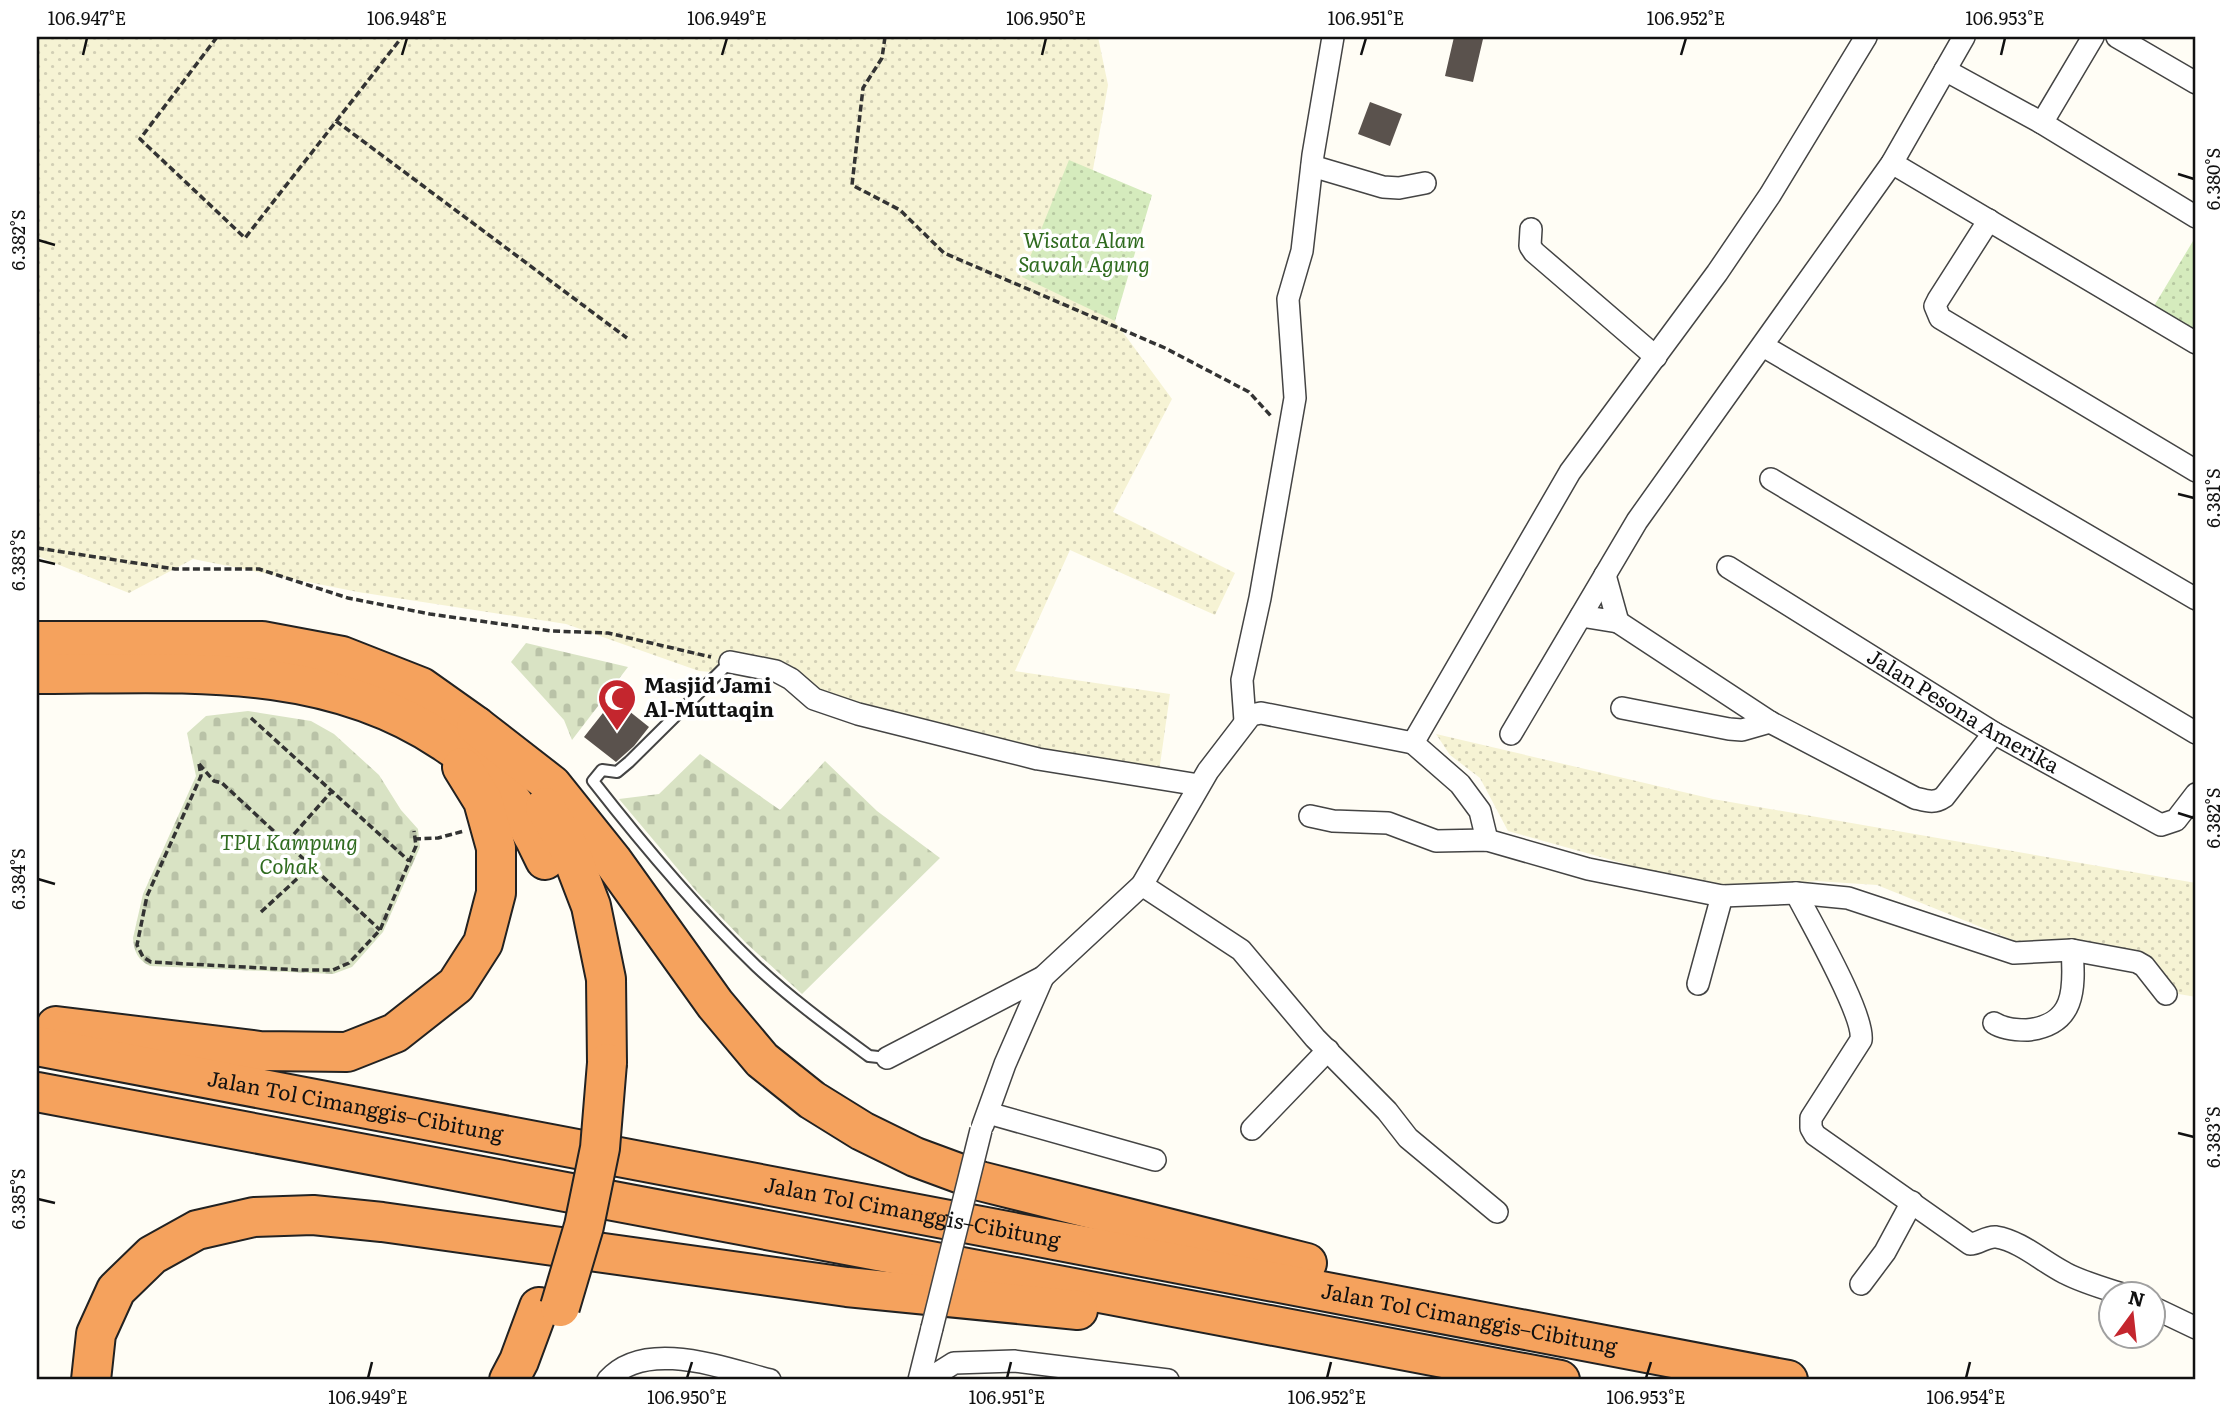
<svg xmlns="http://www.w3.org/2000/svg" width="2233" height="1417" font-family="Literata,serif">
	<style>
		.farmland { fill: url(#farmland-dots) }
		.cemetery { fill: url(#cemetery-stones) }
		.park { fill: url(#park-dots) }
		.building { fill: #5a524d }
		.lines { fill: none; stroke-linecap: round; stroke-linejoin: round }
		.lane-casing { stroke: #444; stroke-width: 14 }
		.street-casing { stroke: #444; stroke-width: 24 }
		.highway-casing { stroke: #222; stroke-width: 42 }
		.path { stroke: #333; stroke-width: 3.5; stroke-dasharray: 7 3.5; stroke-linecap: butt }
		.lane { stroke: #fff; stroke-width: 10 }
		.street { stroke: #fff; stroke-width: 21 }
		.highway { stroke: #f5a25d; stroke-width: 38 }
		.street-bridge-casing { stroke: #444; stroke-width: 24; stroke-linecap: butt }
		.highway-bridge-casing { stroke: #222; stroke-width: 42; stroke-linecap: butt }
		.street-bridge { stroke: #fff; stroke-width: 21 }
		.highway-bridge { stroke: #f5a25d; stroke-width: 38 }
		.ticks { fill: none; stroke: #111; stroke-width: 2.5 }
		.labels { text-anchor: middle; stroke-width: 7; stroke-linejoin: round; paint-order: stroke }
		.park-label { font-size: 21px; font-style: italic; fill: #2f6b1f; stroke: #fff }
		.poi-label { font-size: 21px; font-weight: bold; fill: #111; stroke: #fff; text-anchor: start }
		.street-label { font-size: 21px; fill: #111; stroke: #fff }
		.neatline { fill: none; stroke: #111; stroke-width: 2.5 }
		.ticks-label { font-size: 18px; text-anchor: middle; fill: #111 }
	</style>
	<defs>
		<pattern id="farmland-dots" width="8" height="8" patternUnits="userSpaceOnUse" patternTransform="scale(1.75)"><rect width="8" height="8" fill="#f6f3d4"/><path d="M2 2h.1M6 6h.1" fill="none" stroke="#d2cfb5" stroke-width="1.8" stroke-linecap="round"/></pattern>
		<pattern id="cemetery-stones" width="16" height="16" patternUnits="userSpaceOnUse" patternTransform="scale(1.75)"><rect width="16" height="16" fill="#d9e3c4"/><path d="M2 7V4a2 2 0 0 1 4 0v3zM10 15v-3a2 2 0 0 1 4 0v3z" fill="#b9c2a7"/></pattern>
		<pattern id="park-dots" width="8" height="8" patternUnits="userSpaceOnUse" patternTransform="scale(1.75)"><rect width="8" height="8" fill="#d5ebbd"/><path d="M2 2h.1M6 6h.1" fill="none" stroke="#b6c8a1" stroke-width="1.8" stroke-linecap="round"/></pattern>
	</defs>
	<rect width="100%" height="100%" fill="#fffdf5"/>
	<path class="farmland" d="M37 37H1098L1108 85 1089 192 1108 312 1172 399 1113 512 1235 573 1215 615 1070 550 1015 671 1170 694 1158 779 850 712 776 681 752 675 699 671 566 624 358 592 193 559 129 593 37 556Z
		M1436 734 1713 799 2196 883V997L2173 993 2144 955 2025 945 1877 885 1816 881 1737 890 1640 868 1508 831 1480 778 1450 755Z"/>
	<path class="cemetery" d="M526 643 628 667 572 740 564 720 511 662Z
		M248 711 311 721 334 734 379 775 401 810 418 829 420 847 383 932 352 967 333 974 150 966C138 960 134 952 133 938L143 894 196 776 187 733 206 716Z
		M700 754 780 810 825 761 877 811 940 858 802 994 746 943 698 893 619 799 659 794Z"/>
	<path class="park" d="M1069 160 1152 195 1115 321 1022 277Z
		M2196 236V338L2151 311Z"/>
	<path class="building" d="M1454 37 1483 39 1473 82 1445 76Z
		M1370 102 1402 114 1390 146 1358 134Z
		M614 699 649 727 634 746 616 762 584 737Z"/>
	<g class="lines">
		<defs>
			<path id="lane" d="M730 662 629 762 617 772 602 770 593 781C643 845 697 909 756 966 791 999 831 1028 869 1056L887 1058"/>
			<g id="street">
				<path d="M2117 37 2196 83"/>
				<path d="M1945 70 2042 123 2196 217"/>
				<path d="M2042 123 2093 37"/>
				<path d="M1892 163 2196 343"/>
				<path d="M1312 166 1383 187 1399 188 1425 183"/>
				<path d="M1989 220 1938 300 1935 306 1940 318 2196 471"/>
				<path d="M1531 229 1530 246 1534 252 1656 357"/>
				<path d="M1763 346 2196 599"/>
				<path d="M1771 479 2196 733"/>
				<path id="s1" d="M1728 567 1994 733 2161 825 2176 820 2196 794"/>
				<path d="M1581 616 1618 622 1605 575"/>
				<path d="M1618 622 1770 722 1915 798C1927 801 1934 804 1944 797L1994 733"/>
				<path d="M730 662 776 671 791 679 814 699 858 714 1038 759 1199 785"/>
				<path d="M1622 708 1729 729 1742 730 1770 722"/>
				<path d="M1245 721 1242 680 1260 598 1295 398 1288 299 1302 251 1313 155 1333 37"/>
				<path d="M1511 734 1637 521 1892 163 1964 37"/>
				<path d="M1413 743 1460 784 1480 811 1487 840"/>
				<path d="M1310 816 1333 821 1388 823 1436 841 1487 840 1588 869 1722 896 1796 893 1848 898 2014 953 2072 950 2137 962 2144 966 2166 994"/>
				<path d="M1142 885 1241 950 1315 1038 1387 1111 1408 1138 1497 1212"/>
				<path d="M1796 893C1810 921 1865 1015 1861 1040L1811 1118V1128L1815 1135 1970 1244C1979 1244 1986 1236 1996 1237 2021 1241 2043 1262 2065 1273 2082 1282 2103 1288 2122 1294"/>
				<path d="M1698 984 1722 896"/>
				<path d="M1994 1023C2003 1029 2017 1030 2027 1030 2075 1025 2075 990 2072 950"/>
				<path d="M887 1058 1043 977 1142 885 1208 771 1251 715 1261 713 1413 743 1570 472 1717 273 1770 195 1866 37"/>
				<path d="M988 1113 1155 1160"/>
				<path d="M983 1125 1005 1064 1043 977"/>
				<path d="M1252 1129 1328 1050"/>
				<path d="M1861 1284 1885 1252 1912 1202"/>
				<path d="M2152 1307 2196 1328"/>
				<path d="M608 1380C645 1338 723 1368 770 1380"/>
				<path d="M919 1380 932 1328"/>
				<path d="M927 1380 954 1363 1014 1361 1168 1380"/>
			</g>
			<g id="highway">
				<path d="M37 641H262L342 656 421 687 476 726 494 744"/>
				<path d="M37 674C176 674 322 660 443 741 464 755 489 771 505 791 519 810 535 838 545 860"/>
				<path d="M476 726 552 785 612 860 715 1004 762 1060 812 1100 862 1131 915 1157 980 1181 1307 1263"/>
				<path d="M545 807 568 846 591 906 606 979 607 1063"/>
				<path d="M56 1026 260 1051 347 1052 395 1033 456 985 483 943 496 893V848L483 801 462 767"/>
				<path id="s2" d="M37 1046 1788 1380"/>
				<path d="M37 1092 1560 1380"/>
				<path d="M91 1380 96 1334 116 1290 152 1255 197 1230 254 1217 313 1215 382 1222 847 1287 1078 1310"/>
				<path d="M509 1380 519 1361 539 1307"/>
			</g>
		</defs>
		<use href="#lane" class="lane-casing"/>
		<use href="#street" class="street-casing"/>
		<use href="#highway" class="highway-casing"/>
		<path class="path" d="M217 37 140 139 245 238 402 37
			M885 37 882 58 863 88 852 185 900 210 944 253 1165 348 1249 392 1271 416
			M336 121 627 338
			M37 548 175 569H259L348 598 430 614 551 631 608 633 711 657
			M251 718 409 861
			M199 764 201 776 147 896 137 945 143 957 151 962 300 970H333L349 963 380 930 416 846 414 831
			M199 764 214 781 222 783 380 930
			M414 839 438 838 464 831
			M287 842 332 791
			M261 912 311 866"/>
		<use href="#lane" class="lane"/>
		<use href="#street" class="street"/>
		<use href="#highway" class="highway"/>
		<defs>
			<path id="street-bridge" d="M932 1328 981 1130"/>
			<path id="highway-bridge" d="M560 1307 584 1226 600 1148 607 1063"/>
		</defs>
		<use href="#street-bridge" class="street-bridge-casing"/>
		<use href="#highway-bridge" class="highway-bridge-casing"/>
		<use href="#street-bridge" class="street-bridge"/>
		<use href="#highway-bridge" class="highway-bridge"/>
	</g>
	<path class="ticks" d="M83 55 87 38M402 55 407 38M722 55 727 38M1042 55 1046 38M1361 55 1366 38M1681 55 1686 38M2001 55 2005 38M2178 174 2194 179M38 240 55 245M2178 494 2194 498M38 560 55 564M2178 813 2194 818M38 879 55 884M2178 1133 2194 1137M38 1199 55 1203M368 1378 372 1362M687 1378 692 1362M1007 1378 1011 1362M1327 1378 1331 1362M1646 1378 1651 1362M1966 1378 1970 1362"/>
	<defs>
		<symbol id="mosque-pin" viewBox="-11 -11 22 30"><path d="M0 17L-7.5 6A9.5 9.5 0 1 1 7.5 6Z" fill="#c4262e" stroke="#fff"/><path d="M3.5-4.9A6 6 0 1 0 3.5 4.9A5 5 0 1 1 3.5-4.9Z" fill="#fff"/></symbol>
	</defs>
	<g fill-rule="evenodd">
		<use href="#mosque-pin" x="595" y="676" width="44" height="60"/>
	</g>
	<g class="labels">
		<g class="park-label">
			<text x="1084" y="248">Wisata Alam<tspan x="1084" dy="24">Sawah Agung</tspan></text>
			<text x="289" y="850">TPU Kampung<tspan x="289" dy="24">Cohak</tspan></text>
		</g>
		<g class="poi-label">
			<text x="644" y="693">Masjid Jami<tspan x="644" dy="24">Al-Muttaqin</tspan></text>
		</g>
		<g class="street-label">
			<text dy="7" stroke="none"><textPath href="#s1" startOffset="276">Jalan Pesona Amerika</textPath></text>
			<text dy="7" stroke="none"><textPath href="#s2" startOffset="324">Jalan Tol Cimanggis–Cibitung</textPath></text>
			<text dy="7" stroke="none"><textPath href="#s2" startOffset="891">Jalan Tol Cimanggis–Cibitung</textPath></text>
			<text dy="7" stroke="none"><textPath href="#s2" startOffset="1458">Jalan Tol Cimanggis–Cibitung</textPath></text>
		</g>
	</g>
	<rect width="2233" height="1417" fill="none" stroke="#ffffff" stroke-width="77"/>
	<g transform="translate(2132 1315) rotate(15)"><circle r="33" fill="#ffffff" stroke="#a0a0a0" stroke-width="2"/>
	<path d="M0-5L12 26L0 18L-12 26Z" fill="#c4262e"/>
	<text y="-10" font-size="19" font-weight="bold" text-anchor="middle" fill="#111111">N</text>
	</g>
	<rect x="38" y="38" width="2156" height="1340" class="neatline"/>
	<g class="ticks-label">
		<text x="87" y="25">106.947°E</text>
		<text x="407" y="25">106.948°E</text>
		<text x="727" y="25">106.949°E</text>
		<text x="1046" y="25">106.950°E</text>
		<text x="1366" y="25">106.951°E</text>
		<text x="1686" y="25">106.952°E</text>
		<text x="2005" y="25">106.953°E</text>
		<text transform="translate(2214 179) rotate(-90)" y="6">6.380°S</text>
		<text transform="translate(19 240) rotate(-90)" y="6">6.382°S</text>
		<text transform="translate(2214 498) rotate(-90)" y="6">6.381°S</text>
		<text transform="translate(19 560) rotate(-90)" y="6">6.383°S</text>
		<text transform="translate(2214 818) rotate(-90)" y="6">6.382°S</text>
		<text transform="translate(19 879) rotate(-90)" y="6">6.384°S</text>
		<text transform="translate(2214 1137) rotate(-90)" y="6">6.383°S</text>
		<text transform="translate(19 1199) rotate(-90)" y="6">6.385°S</text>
		<text x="368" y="1404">106.949°E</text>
		<text x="687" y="1404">106.950°E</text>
		<text x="1007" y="1404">106.951°E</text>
		<text x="1327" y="1404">106.952°E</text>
		<text x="1646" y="1404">106.953°E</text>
		<text x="1966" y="1404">106.954°E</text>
	</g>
</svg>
